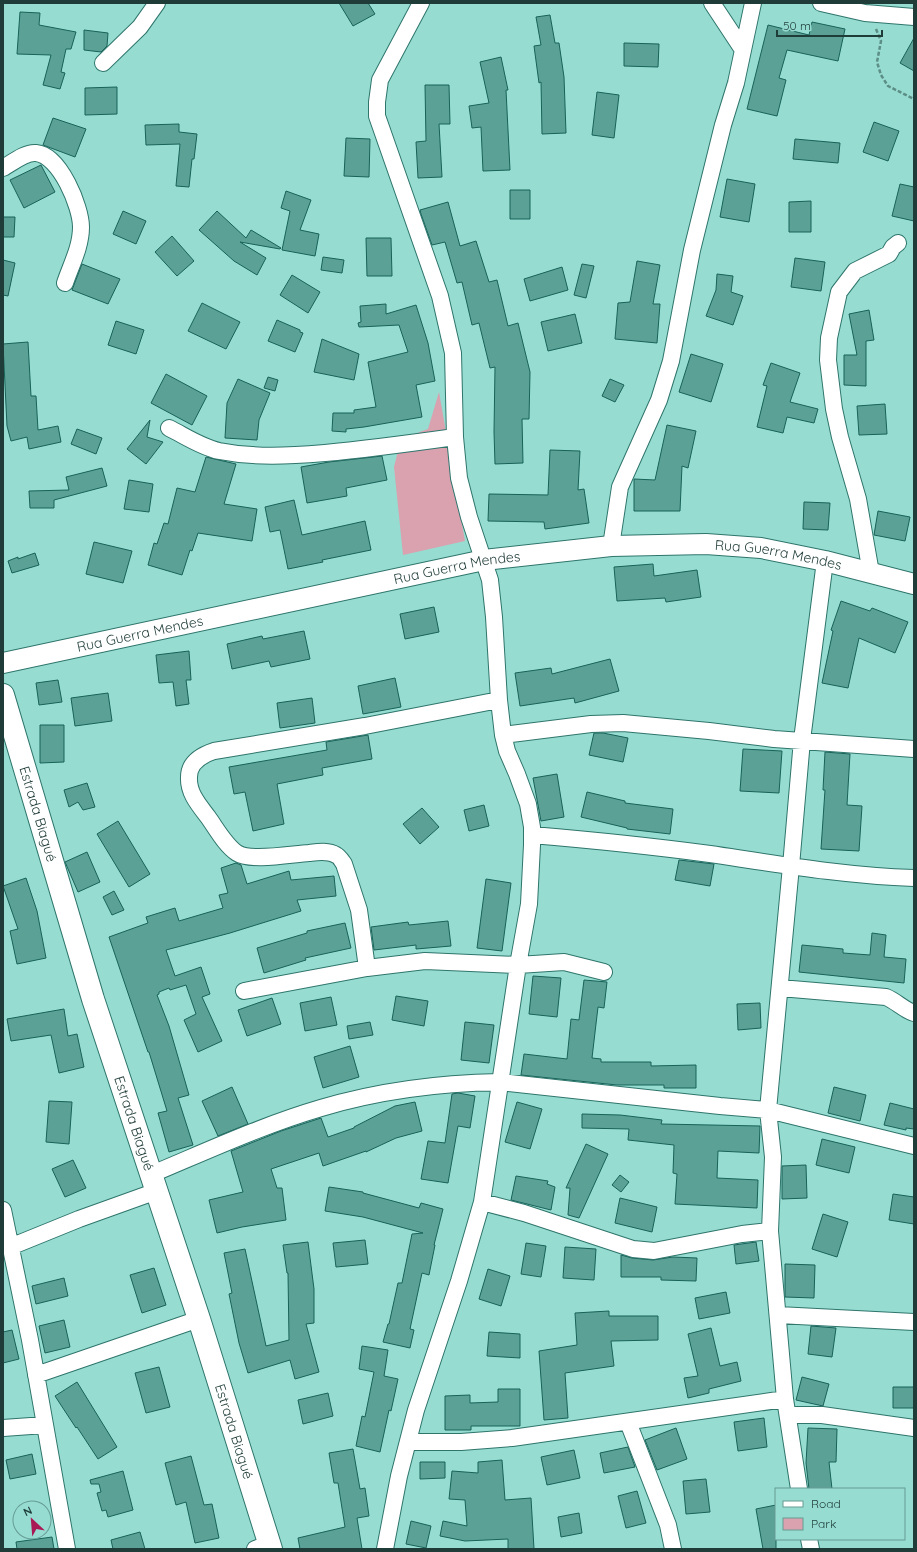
<svg xmlns="http://www.w3.org/2000/svg" width="917" height="1552" font-family="Quicksand,sans-serif">
	<style>
		.green { fill: #daa1af }
		.building { fill: #5ca196; stroke: #176259 }
		.lines { fill: none; stroke-linecap: round; stroke-linejoin: round }
		.minor-casing { stroke: #2e756c; stroke-width: 18 }
		.tertiary-casing { stroke: #2e756c; stroke-width: 22 }
		.secondary-casing { stroke: #2e756c; stroke-width: 24 }
		.path { stroke: #5c8e86; stroke-width: 2.5; stroke-dasharray: 4 2; stroke-linecap: butt }
		.minor { stroke: #fff; stroke-width: 16 }
		.tertiary { stroke: #fff; stroke-width: 20 }
		.secondary { stroke: #fff; stroke-width: 22 }
		.labels { text-anchor: middle; stroke-width: 3; stroke-linejoin: round; paint-order: stroke }
		.street-label { font-size: 14px; fill: #1f3c38; stroke: #96dcd1 }
	</style>
	<rect width="100%" height="100%" fill="#96dcd1"/>
	<path class="green" d="M439 392 465 541 403 555 394 467 401 439 428 429Z"/>
	<path class="building" d="M339 3H368L375 14 353 26Z
		M20 12 40 13 39 25 76 32 71 49H66L61 72 65 73 60 89 43 85 51 55 17 54Z
		M550 15 555 43H559L564 77 566 133 542 134 541 82 539 83 534 46 541 45 536 17Z
		M812 22 845 29 838 61 787 50 779 78 786 80 777 116 747 109 768 25 809 35Z
		M84 30 108 33 107 46 101 52 84 50Z
		M914 38V71L900 63Z
		M624 43 659 44 658 67 624 66Z
		M501 57 508 90H506L510 170 483 171 481 127 472 128 469 106 489 103 480 62Z
		M425 85H449L450 124H439L442 177 418 178 416 142 426 141Z
		M117 87V114L85 115V88Z
		M597 92 619 95 614 138 592 135Z
		M53 118 86 129 75 157 43 145Z
		M874 122 899 131 888 161 863 152Z
		M179 124V132L197 134 194 159H192L189 187 176 186 180 144 146 145 145 125Z
		M346 138 370 139 369 177 344 176Z
		M795 139 840 143 838 163 793 159Z
		M41 165 55 192 24 208 10 180Z
		M727 179 755 184 749 222 720 217Z
		M900 184 914 187V221L892 216Z
		M510 190H530V219H510Z
		M286 191 311 200 300 230 319 234 315 256 282 250 290 211 281 208Z
		M811 201V232H789V202Z
		M448 202 460 246 476 241 489 282 497 280 508 326 518 323 530 372 529 419H522L523 463 495 464 494 432 495 367 490 368 479 323 472 325 462 282 457 283 445 242 432 245 421 214 420 210Z
		M123 211 146 221 136 244 113 234Z
		M217 211 246 238 251 230 281 248 280 249 240 242 266 258 257 275 234 261 199 230Z
		M3 217H15L14 237H3Z
		M172 236 194 261 177 276 155 252Z
		M366 238H391L392 276H367Z
		M323 257 344 260 342 273 321 270Z
		M795 258 825 262 821 291 791 287Z
		M3 260 15 263 8 296 3 295Z
		M637 261 660 265 653 304H660L657 343 615 339 618 303 630 302Z
		M82 264 120 279 108 304 72 290Z
		M582 264 594 266 586 298 574 295Z
		M562 267 568 290 530 301 524 279Z
		M717 274 733 276 731 292 743 296 733 325 706 316 716 290Z
		M292 275 320 292 308 313 280 295Z
		M202 303 240 322 226 349 188 331Z
		M386 304V314L416 305 428 343 435 381 416 385 422 417 364 427 346 429V432L332 431 333 413H354V410L376 407 368 362 408 352 399 325 359 327 358 323 361 322 360 306Z
		M869 310 874 340 866 341V386L844 385V355H857L849 314Z
		M575 314 582 343 548 351 541 322Z
		M277 320 300 330V332L303 333 295 352 268 341Z
		M116 321 144 330 136 354 108 345Z
		M322 339 359 354 354 380 314 372Z
		M28 342 31 396H36L38 430 58 426 61 442 29 449 27 437 11 441 7 426 3 344Z
		M691 354 723 364 711 402 679 392Z
		M771 363 800 373 790 402 818 409 814 423 787 417 783 433 757 427 767 386 763 385Z
		M166 374 207 396 192 425 151 403Z
		M268 377 278 380 275 391 264 388Z
		M238 379 270 393 259 420 257 440 225 438 227 403Z
		M610 379 624 385 615 402 602 396Z
		M885 404 887 434 859 435 857 406Z
		M150 420 147 437 163 442 146 464 127 449Z
		M667 425 696 431 688 468 682 466 680 511H634V479L655 480Z
		M77 429 102 438 96 454 71 444Z
		M550 450 580 451 578 490 584 489 589 523 545 529 544 522 488 521 489 494 548 495Z
		M382 456 387 480 346 488 347 496 307 503 301 467 329 462Z
		M206 457 236 464 224 504 257 509 252 541 198 533 192 551 190 550 182 575 148 565 154 543 157 544 164 523 168 524 177 488 195 492Z
		M102 468 107 486 54 500V508H30L29 491 69 490 66 477Z
		M129 480 153 484 149 512 124 509Z
		M294 500 302 535 365 521 371 550 322 560 323 562 288 569 280 530 270 532 265 507Z
		M804 502 830 503 828 530 803 529Z
		M878 511 910 517 905 541 874 535Z
		M94 542 132 551 123 583 86 574Z
		M35 553 39 565 12 573 8 561 18 557V559Z
		M653 564 654 576 697 570 701 597 666 602 665 598 617 601 614 567Z
		M841 601 870 611 872 608 908 622 895 653 859 638 848 688 822 683 833 631 831 630Z
		M434 607 439 632 405 639 400 614Z
		M304 631 310 659 271 667 269 661 232 669 227 644 262 636 263 639Z
		M189 651 191 680H186L189 704 176 706 173 682 159 683 156 655Z
		M610 659 619 691 575 703 574 698 520 706 515 673 551 668 552 674Z
		M395 678 401 707 363 714 358 686Z
		M58 680 62 702 39 705 36 683Z
		M108 693 112 721 75 726 71 698Z
		M312 698 315 723 280 728 277 703Z
		M40 725H64V762L40 763Z
		M594 733H603L628 738 623 762 589 755Z
		M368 735 372 759 322 768 323 775 277 784 284 824 253 831 245 792 234 794 229 767 327 750 326 742Z
		M743 749 782 751 779 793 740 791Z
		M825 752 850 754 847 805 862 806 859 851 821 849 825 790H823Z
		M557 774 564 817 541 821 533 778Z
		M87 783 95 807 83 810 78 802 69 807 64 790Z
		M587 792 625 801V803L673 809 670 834 627 829V828L581 817Z
		M484 805 489 826 469 831 464 810Z
		M422 808 439 827 420 844 403 824Z
		M118 821 150 874 129 887 97 834Z
		M87 852 100 882 78 892 65 862Z
		M679 860 714 864 710 886 675 880Z
		M236 863 241 865 247 884 289 871 291 880 334 876 336 896 297 900 301 911 230 933 166 950 175 976 201 967 210 994 202 997 222 1041 198 1052 184 1020 196 1014 186 985 170 990 169 988 159 992V994L157 995 169 1026 189 1095 178 1098 193 1145 169 1152 158 1113 167 1111 149 1052H148L109 937 148 923 146 917 175 908 179 921 223 908 219 895 228 893 221 868Z
		M26 878 37 911 46 958 17 964 10 931 18 929 3 886Z
		M486 879 511 883 502 951 477 948Z
		M114 891 124 910 112 915 103 897Z
		M448 921 451 946 416 949V945L374 950 371 927 408 922 409 925Z
		M345 923 351 948 305 958 306 960 264 973 257 948 307 933V931Z
		M872 933 886 935 884 957 906 959 904 983 799 972 802 945 843 949V953L870 955Z
		M533 976 561 978 557 1017 529 1014Z
		M584 980 607 982 604 1008 598 1007 592 1058 601 1059V1062H651V1066L696 1065V1088H664V1085H617L521 1075 524 1054 567 1059 571 1019 579 1020Z
		M396 996 428 1001 424 1026 392 1020Z
		M331 997 337 1025 305 1031 300 1003Z
		M272 998 281 1024 247 1036 238 1010Z
		M760 1003 761 1028 738 1030 737 1004Z
		M64 1009 68 1036 77 1034 84 1067 59 1073 51 1035 11 1041 7 1019Z
		M370 1022 373 1035 349 1039 347 1026Z
		M465 1022 494 1025 489 1063 461 1060Z
		M350 1046 359 1077 323 1088 314 1057Z
		M232 1087 248 1124 218 1136 202 1101Z
		M834 1087 866 1095 860 1121 828 1113Z
		M458 1093 475 1096 470 1128 458 1126 448 1183 421 1179 428 1141 445 1143 452 1094Z
		M49 1101 72 1102 69 1144 46 1142Z
		M415 1102 422 1131 396 1138 366 1152V1151L323 1166 319 1153 271 1169 277 1188H282L286 1220 242 1227 217 1233 209 1200 243 1192 231 1151 281 1131 321 1118 328 1137 354 1128V1127L395 1106Z
		M517 1102 542 1109 530 1149 505 1142Z
		M890 1103 914 1109V1129L906 1128V1130L884 1125Z
		M582 1114 620 1115 662 1120 661 1124 760 1126 759 1153 718 1151 717 1178 758 1180 757 1208 675 1204 677 1174 673 1173 674 1145 628 1140 629 1129 582 1128Z
		M822 1139 855 1147 849 1173 816 1165Z
		M586 1144 608 1154 579 1218 568 1215 570 1188H566Z
		M73 1160 86 1188 65 1197 52 1169Z
		M806 1165 807 1198 782 1199V1166Z
		M620 1175 629 1182 621 1192 612 1185Z
		M516 1176 548 1181 547 1184 555 1187 551 1210 511 1200Z
		M329 1187 363 1192V1193L419 1208 421 1203 443 1209 434 1245H435L429 1275 422 1273 410 1329 414 1330 410 1348 383 1342 388 1324H389L398 1283H402L412 1234 423 1233 363 1217 325 1211Z
		M893 1194 914 1197V1224L889 1220Z
		M620 1198 657 1207 652 1232 615 1223Z
		M823 1214 848 1222 837 1257 812 1249Z
		M365 1240 368 1264 336 1267 333 1243Z
		M308 1242 314 1289V1323L306 1324 319 1372 295 1379 290 1360 248 1373 239 1343 229 1294 232 1293 224 1253 245 1249 266 1346 289 1340 288 1273H287L283 1245Z
		M756 1242 759 1261 736 1264 734 1245Z
		M526 1243 546 1246 541 1277 521 1274Z
		M565 1247 596 1249 594 1280 563 1278Z
		M621 1255 632 1258 653 1260 673 1257 697 1258 696 1281 661 1280V1277H621Z
		M785 1264 815 1265 814 1298 785 1297Z
		M154 1268 166 1305 142 1313 130 1275Z
		M488 1269 510 1276 501 1306 479 1299Z
		M64 1278 68 1296 36 1304 32 1286Z
		M726 1292 730 1313 699 1319 695 1298Z
		M609 1311V1316H658V1340L611 1341 614 1366 565 1373 568 1418 544 1420 539 1351 577 1345 575 1313Z
		M64 1320 70 1347 45 1353 39 1326Z
		M811 1326 836 1328 832 1357 808 1354Z
		M711 1328 720 1366 737 1362 741 1381 709 1389V1393L688 1398 684 1378 698 1376 688 1334Z
		M12 1330 19 1359 3 1363V1332Z
		M489 1332 520 1334V1358L487 1356Z
		M362 1346 388 1350 384 1376 398 1379 391 1411 389 1410 380 1452 356 1446 362 1416 365 1417 374 1372 359 1369Z
		M159 1367 170 1407 146 1413 135 1373Z
		M802 1377 829 1384 823 1406 796 1400Z
		M77 1382 117 1447 98 1459 77 1427 76 1428 55 1396Z
		M893 1387H914V1408H893Z
		M498 1389H520V1426H471V1430H445V1396L470 1395V1403L498 1402Z
		M328 1393 333 1416 303 1424 298 1400Z
		M764 1418 767 1447 738 1451 734 1422Z
		M676 1428 687 1459 657 1470 645 1440Z
		M808 1428 837 1429 836 1462H829L832 1489H809L806 1463Z
		M628 1447 635 1467 604 1473 600 1453Z
		M353 1449 360 1489 365 1488 369 1516 357 1518 362 1549H300L298 1538 345 1527 338 1483H334L329 1453Z
		M574 1450 580 1478 547 1485 541 1457Z
		M32 1454 36 1474 10 1479 6 1460Z
		M191 1456 204 1505 212 1504 219 1538 195 1543 186 1502 176 1505 165 1463Z
		M502 1460 505 1500 531 1498 534 1549H508V1539L465 1541 440 1536 443 1521 467 1526 465 1500 449 1499 452 1471 478 1473V1462Z
		M420 1462H445V1478L420 1479Z
		M123 1471 133 1510 108 1517 106 1510 102 1511 97 1493 101 1492 99 1484H91L90 1480Z
		M706 1479 710 1512 686 1514 683 1481Z
		M637 1491 646 1523 626 1528 618 1496Z
		M776 1505V1549H763L756 1509Z
		M579 1513 582 1533 561 1537 558 1517Z
		M411 1521 431 1526 426 1548 406 1544Z
		M140 1532 145 1549H113L111 1540Z
		M52 1537 54 1549H17L16 1542Z"/>
	<g class="lines">
		<defs>
			<path id="minor" d="M712 3 743 50
				M821 3 865 13 914 17
				M103 63 140 27 157 3
				M3 168C12 163 25 152 36 153 60 155 81 207 81 227 81 247 71 265 65 283
				M169 428C185 436 201 447 219 451 255 458 289 456 325 453 369 449 412 443 455 437
				M611 546 620 487 659 400 671 361 692 250 723 125 736 83 753 3
				M871 573 858 499 840 437 834 409 828 360 829 338 839 292 855 271 889 254 893 247 898 243
				M503 735 591 724 623 723 709 731 774 739 914 749
				M532 835C591 840 650 846 710 854 777 864 846 876 914 878
				M367 968 359 910 344 864C342 861 339 856 336 855 328 850 317 852 309 853 292 854 250 862 237 853 225 845 216 828 208 817 199 805 188 793 189 777 189 762 202 755 214 751L365 726 499 700
				M780 988 886 997C896 1001 904 1010 914 1013
				M244 991 367 968 425 961 518 965 564 962 604 972
				M152 1174C207 1151 263 1125 321 1108 378 1091 440 1083 500 1082L720 1106 768 1110 914 1146
				M482 1202 524 1213 633 1249 654 1251 742 1234 770 1231
				M3 1210 30 1340 67 1549
				M10 1247 79 1219 157 1191
				M778 1315 914 1322
				M36 1375 199 1319
				M788 1415H822L914 1428
				M628 1422 668 1525 673 1549
				M3 1428 45 1425
				M408 1442H461L512 1438 785 1399
				M799 1489 785 1399 770 1231 773 1157 768 1110 791 866 802 740 825 561
				M809 1539 811 1549
				M255 1549 269 1544
				M385 1549 399 1476 416 1410 459 1281 482 1202 518 965 529 904 532 845V827L528 804 517 774 507 751 503 735 499 700 494 617 490 580 469 517 459 478 455 437 453 353 440 296 377 116V102L380 80 421 3"/>
			<g id="tertiary">
				<path id="s1" d="M3 663 484 560 611 546 706 544 761 548 825 561 914 584"/>
			</g>
			<g id="secondary">
				<path id="s2" d="M3 695 93 999 199 1319 271 1549"/>
			</g>
		</defs>
		<use href="#minor" class="minor-casing"/>
		<use href="#tertiary" class="tertiary-casing"/>
		<use href="#secondary" class="secondary-casing"/>
		<path class="path" d="M876 29 881 41 877 62 881 75 888 86 914 99"/>
		<use href="#minor" class="minor"/>
		<use href="#tertiary" class="tertiary"/>
		<use href="#secondary" class="secondary"/>
	</g>
	<g class="labels">
		<g class="street-label">
			<text dy="5" stroke="none"><textPath href="#s1" startOffset="788">Rua Guerra Mendes</textPath></text>
			<text dy="5" stroke="none"><textPath href="#s1" startOffset="464">Rua Guerra Mendes</textPath></text>
			<text dy="5" stroke="none"><textPath href="#s1" startOffset="140">Rua Guerra Mendes</textPath></text>
			<text dy="5" stroke="none"><textPath href="#s2" startOffset="124">Estrada Biagué</textPath></text>
			<text dy="5" stroke="none"><textPath href="#s2" startOffset="448">Estrada Biagué</textPath></text>
			<text dy="5" stroke="none"><textPath href="#s2" startOffset="772">Estrada Biagué</textPath></text>
		</g>
	</g>
	<rect width="917" height="1552" fill="none" stroke="#1f3c38" stroke-width="8"/>
	<rect x="775" y="1488" width="130" height="52" fill="#96dcd1" stroke="#669c94"/>
	<rect x="783" y="1501" width="20" height="6" fill="#ffffff" stroke="#669c94"/>
	<text x="811" y="1508" font-size="12" fill="#1f3c38">Road</text>
	<rect x="783" y="1518" width="20" height="12" fill="#daa1af" stroke="#669c94"/>
	<text x="811" y="1528" font-size="12" fill="#1f3c38">Park</text>
	<g transform="translate(32 1520) rotate(334)"><circle r="19" fill="#96dcd1" stroke="#669c94"/>
	<path d="M0-3L7 15L0 10L-7 15Z" fill="#a91854"/>
	<text y="-6" font-size="11" font-weight="bold" text-anchor="middle" fill="#1f3c38">N</text>
	</g>
	<path d="M777 30v6h105v-6" fill="none" stroke="#1f3c38" stroke-width="2"/>
	<text x="783" y="30" font-size="12" fill="#1f3c38" stroke="#96dcd1" stroke-width="3" paint-order="stroke">50 m</text>
</svg>
